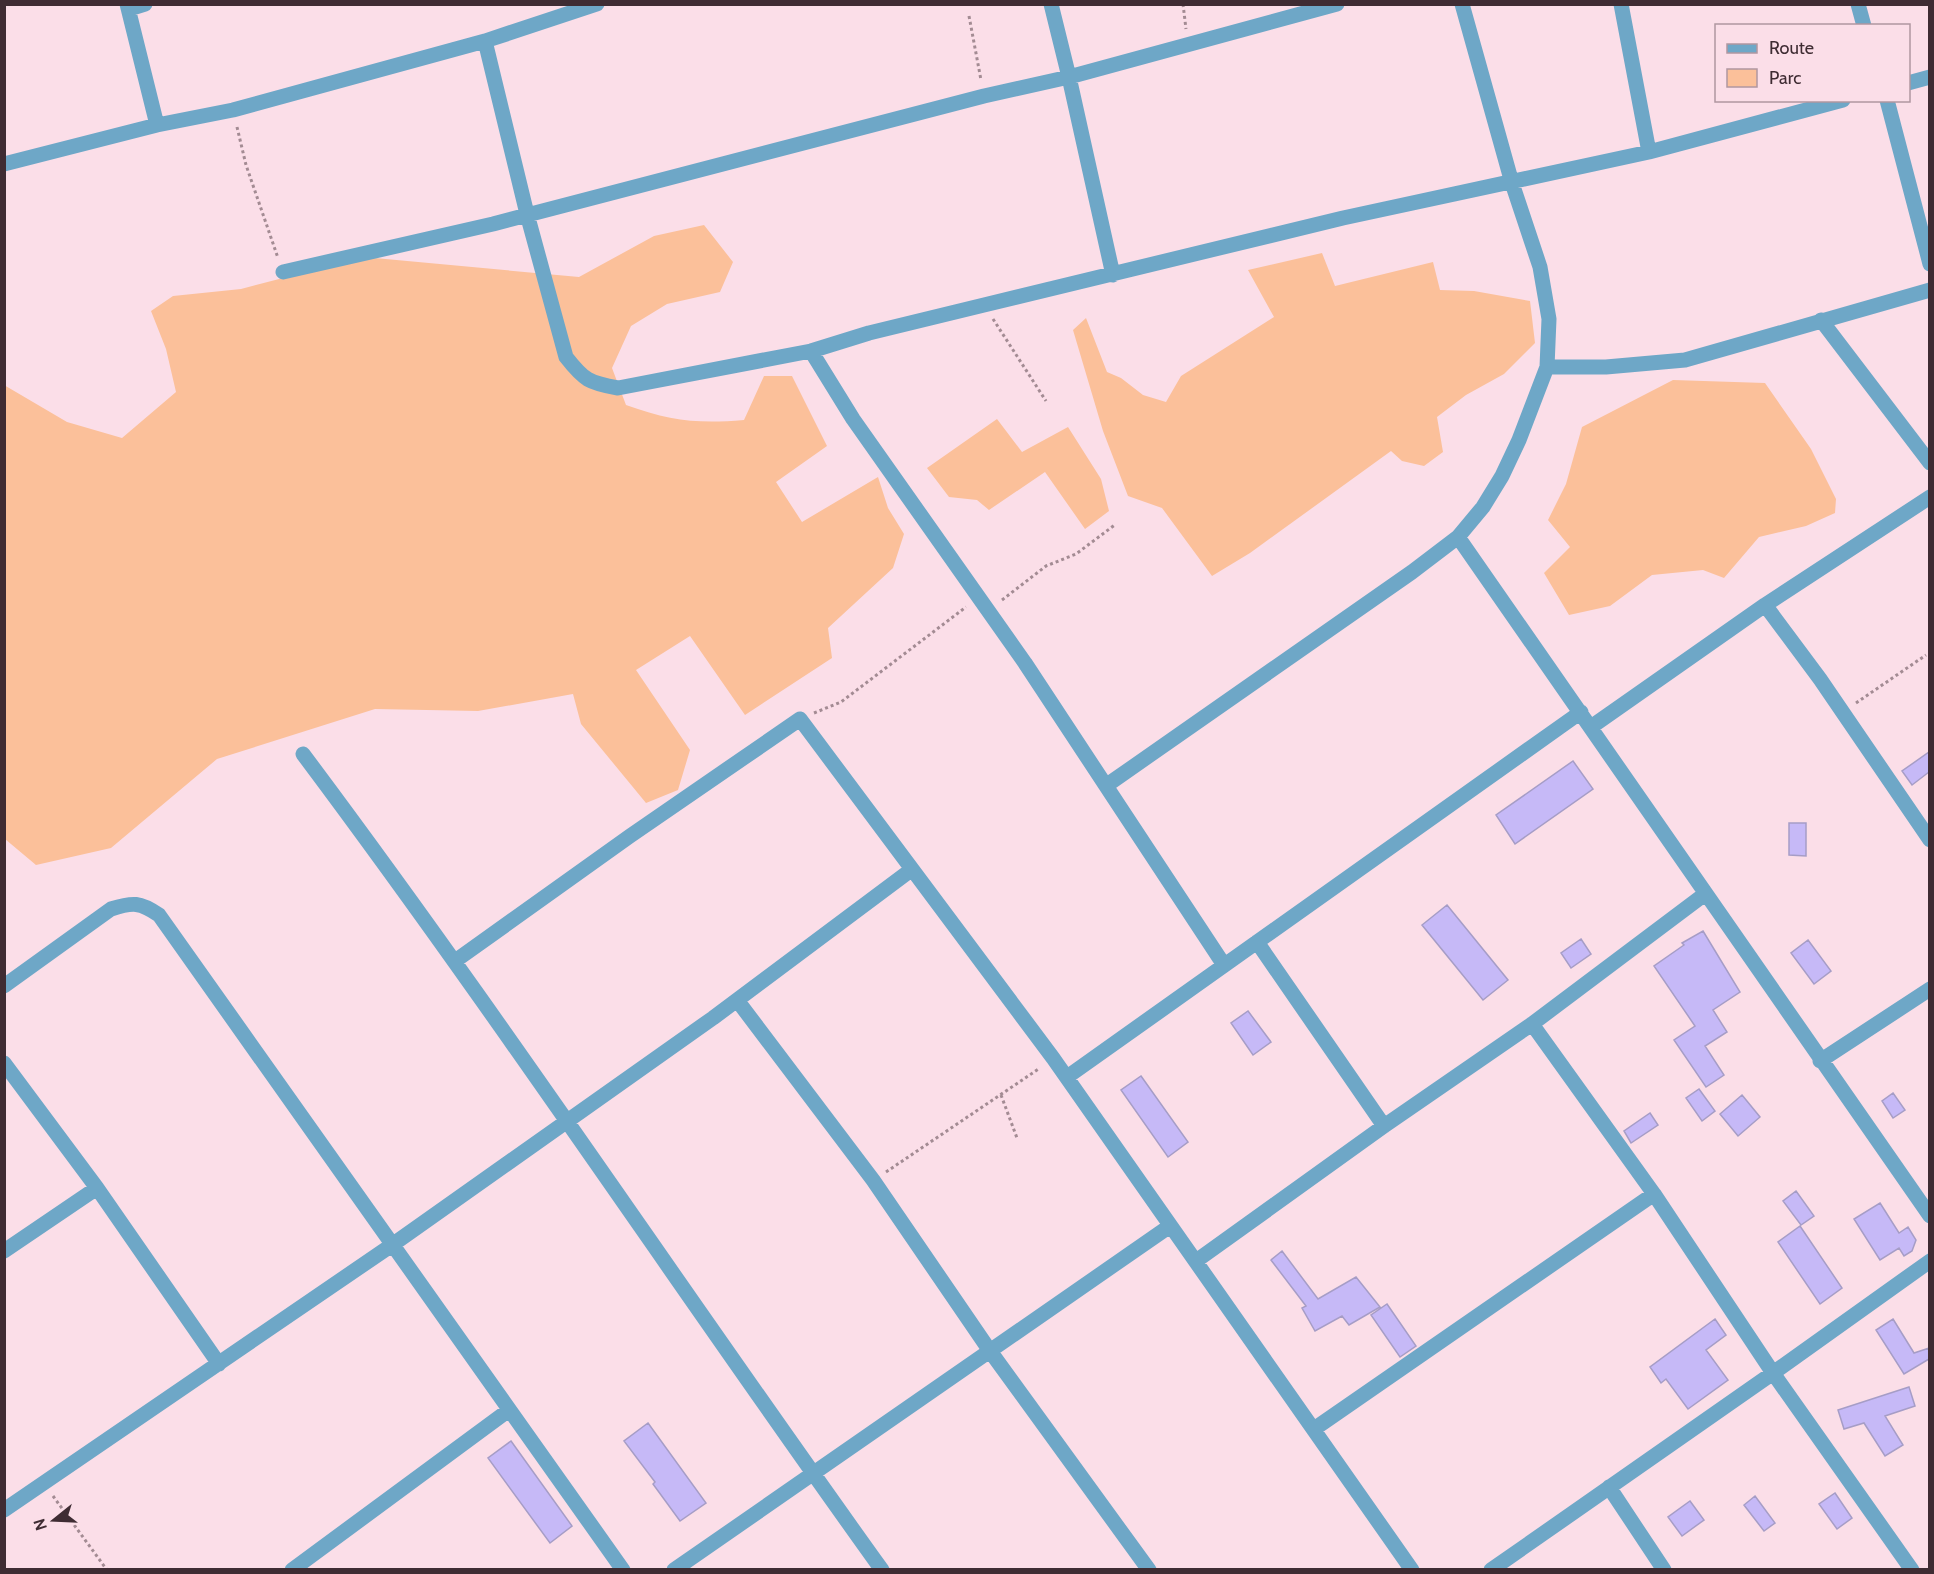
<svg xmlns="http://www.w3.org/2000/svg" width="1934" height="1574" font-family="Cabin,sans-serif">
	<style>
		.green { fill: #fbc09a }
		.building { fill: #c6b9f7; stroke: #a69dc6; stroke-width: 1.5 }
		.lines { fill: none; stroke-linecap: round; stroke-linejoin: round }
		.path { stroke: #a38b93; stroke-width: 3; stroke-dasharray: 3 3; stroke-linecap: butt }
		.minor { stroke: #6ea7c7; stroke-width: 15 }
	</style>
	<rect width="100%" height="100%" fill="#fbdee8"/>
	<path class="green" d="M704 225 733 262 720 292 667 304 631 326 612 368 626 405C670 421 698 424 744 420L764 376H792L827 446 776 482 802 522 878 477 888 508 904 534 893 568 828 628 832 658 745 715 690 636 636 670 690 750 678 790 646 803 581 724 573 694 478 711 375 709 217 759 111 848 36 865 5 839 4 385 67 422 122 438 176 392 166 349 151 311 173 296 241 289 364 257 579 277 654 236Z
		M1322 253 1335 286 1433 262 1440 290 1474 291 1530 301 1535 343 1504 374 1466 395 1437 417 1443 452 1424 466 1402 461 1391 451 1250 553 1212 576 1162 508 1128 496 1103 431 1073 330 1086 318 1107 372 1121 378 1143 395 1166 402 1181 376 1274 317 1248 270Z
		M1673 380 1765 383 1811 449 1836 499 1835 513 1806 526 1759 537 1724 578 1703 570 1652 575 1610 606 1569 615 1544 573 1570 547 1548 520 1566 484 1582 427Z
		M997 419 1022 452 1068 427 1101 479 1109 511 1085 529 1045 472 989 510 977 500 949 497 927 468Z"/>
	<path class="building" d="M1929 752V772L1912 785 1902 771Z
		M1573 761 1593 789 1515 844 1496 815Z
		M1789 823H1806V856L1789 855Z
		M1447 905 1508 980 1483 1000 1422 925Z
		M1703 931 1740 992 1713 1010 1727 1032 1705 1046 1724 1075 1706 1087 1674 1040 1695 1026 1654 966 1684 945 1682 943Z
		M1581 939 1591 954 1571 968 1561 953Z
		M1808 940 1831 971 1814 984 1791 953Z
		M1248 1011 1271 1042 1253 1055 1231 1023Z
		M1141 1076 1188 1142 1168 1157 1121 1090Z
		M1699 1089 1715 1111 1702 1121 1686 1098Z
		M1893 1093 1905 1110 1893 1118 1882 1101Z
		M1742 1095 1760 1117 1738 1136 1720 1114Z
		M1650 1113 1658 1125 1631 1143 1624 1131Z
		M1796 1191 1814 1216 1801 1225 1783 1201Z
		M1880 1203 1899 1233 1908 1227 1916 1240 1912 1251 1904 1256 1899 1248 1880 1260 1854 1219Z
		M1800 1226 1842 1288 1820 1304 1778 1242Z
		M1282 1251 1318 1299 1356 1277 1380 1307 1349 1325 1342 1316 1315 1331 1302 1308 1306 1306 1271 1260Z
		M1387 1304 1416 1346 1400 1357 1371 1315Z
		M1715 1319 1726 1335 1706 1350 1728 1380 1688 1409 1666 1379 1661 1383 1650 1367Z
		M1893 1319 1914 1353 1929 1348V1359L1904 1374 1876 1330Z
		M1909 1387 1915 1406 1885 1416 1903 1445 1885 1456 1864 1423 1844 1429 1838 1410Z
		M648 1423 706 1503 680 1521 653 1484 655 1482 624 1441Z
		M511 1441 572 1526 550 1543 488 1458Z
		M1835 1493 1852 1518 1837 1529 1819 1504Z
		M1755 1496 1775 1523 1764 1531 1744 1505Z
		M1690 1501 1704 1520 1682 1536 1668 1517Z"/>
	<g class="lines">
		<path class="path" d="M1183 4 1186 29
			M969 16 981 80
			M237 127 246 165 278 258
			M993 319 1046 401
			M1002 600 1046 566 1076 554 1116 524
			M1856 703 1926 655
			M814 713 841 702 966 607
			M1001 1095 1017 1138
			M886 1172 1040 1068
			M53 1496 107 1570"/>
		<path class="minor" d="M127 4 157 125
			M1051 4 1069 77 1113 275
			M1621 4 1649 152
			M1858 4 1864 26
			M129 9 145 4
			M485 41 527 214 566 357C584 380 589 383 618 388L811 351 869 333 984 305 1343 218 1649 152 1843 100
			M1908 83 1930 77
			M1887 100 1930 264
			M4 164 157 125 233 110 485 41 597 4
			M283 272 493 224 984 96 1069 77 1337 4
			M1821 320 1930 463
			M811 351 853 419 1025 663 1224 965
			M1547 367H1606L1685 360 1930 290
			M1458 537 1930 1216
			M1765 605 1820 679 1930 840
			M1591 727 1765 605 1930 497
			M303 754C503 1021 687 1299 882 1570
			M1107 785 1412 572 1458 537 1483 507 1502 476 1519 440 1547 367 1549 319 1540 267 1512 183 1462 4
			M1257 942 1384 1126
			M455 961 630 836 800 719 1053 1058 1412 1570
			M4 986 111 909C133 902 140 902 159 915L623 1570
			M737 1000 873 1180 990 1351 1149 1570
			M1532 1024 1654 1194 1773 1373 1912 1570
			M1820 1061 1930 989
			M4 1063 97 1188 219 1364
			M1067 1077 1581 712
			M4 1251 97 1188
			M1196 1261 1384 1126 1532 1024 1705 894
			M1314 1429 1654 1194
			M1609 1487 1664 1570
			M4 1510 392 1245 713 1018 911 870
			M292 1570 509 1410
			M674 1570 1170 1226
			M1491 1570 1773 1373 1930 1261"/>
	</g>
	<rect width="1934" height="1574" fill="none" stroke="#3f2c33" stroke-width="12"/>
	<rect x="1715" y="24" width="195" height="78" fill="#fbdee8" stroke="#b097a0" stroke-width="1.5"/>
	<rect x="1727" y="44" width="30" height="9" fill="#6ea7c7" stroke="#b097a0" stroke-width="1.5"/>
	<text x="1769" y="54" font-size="18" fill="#3f2c33">Route</text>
	<rect x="1727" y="69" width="30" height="18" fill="#fbc09a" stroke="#b097a0" stroke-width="1.5"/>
	<text x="1769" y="84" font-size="18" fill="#3f2c33">Parc</text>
	<g transform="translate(54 1520) rotate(252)" stroke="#fbdee8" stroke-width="4.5" paint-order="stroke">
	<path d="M0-4.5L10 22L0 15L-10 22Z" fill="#3f2c33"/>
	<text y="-9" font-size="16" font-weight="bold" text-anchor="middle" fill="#3f2c33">N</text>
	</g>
</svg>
